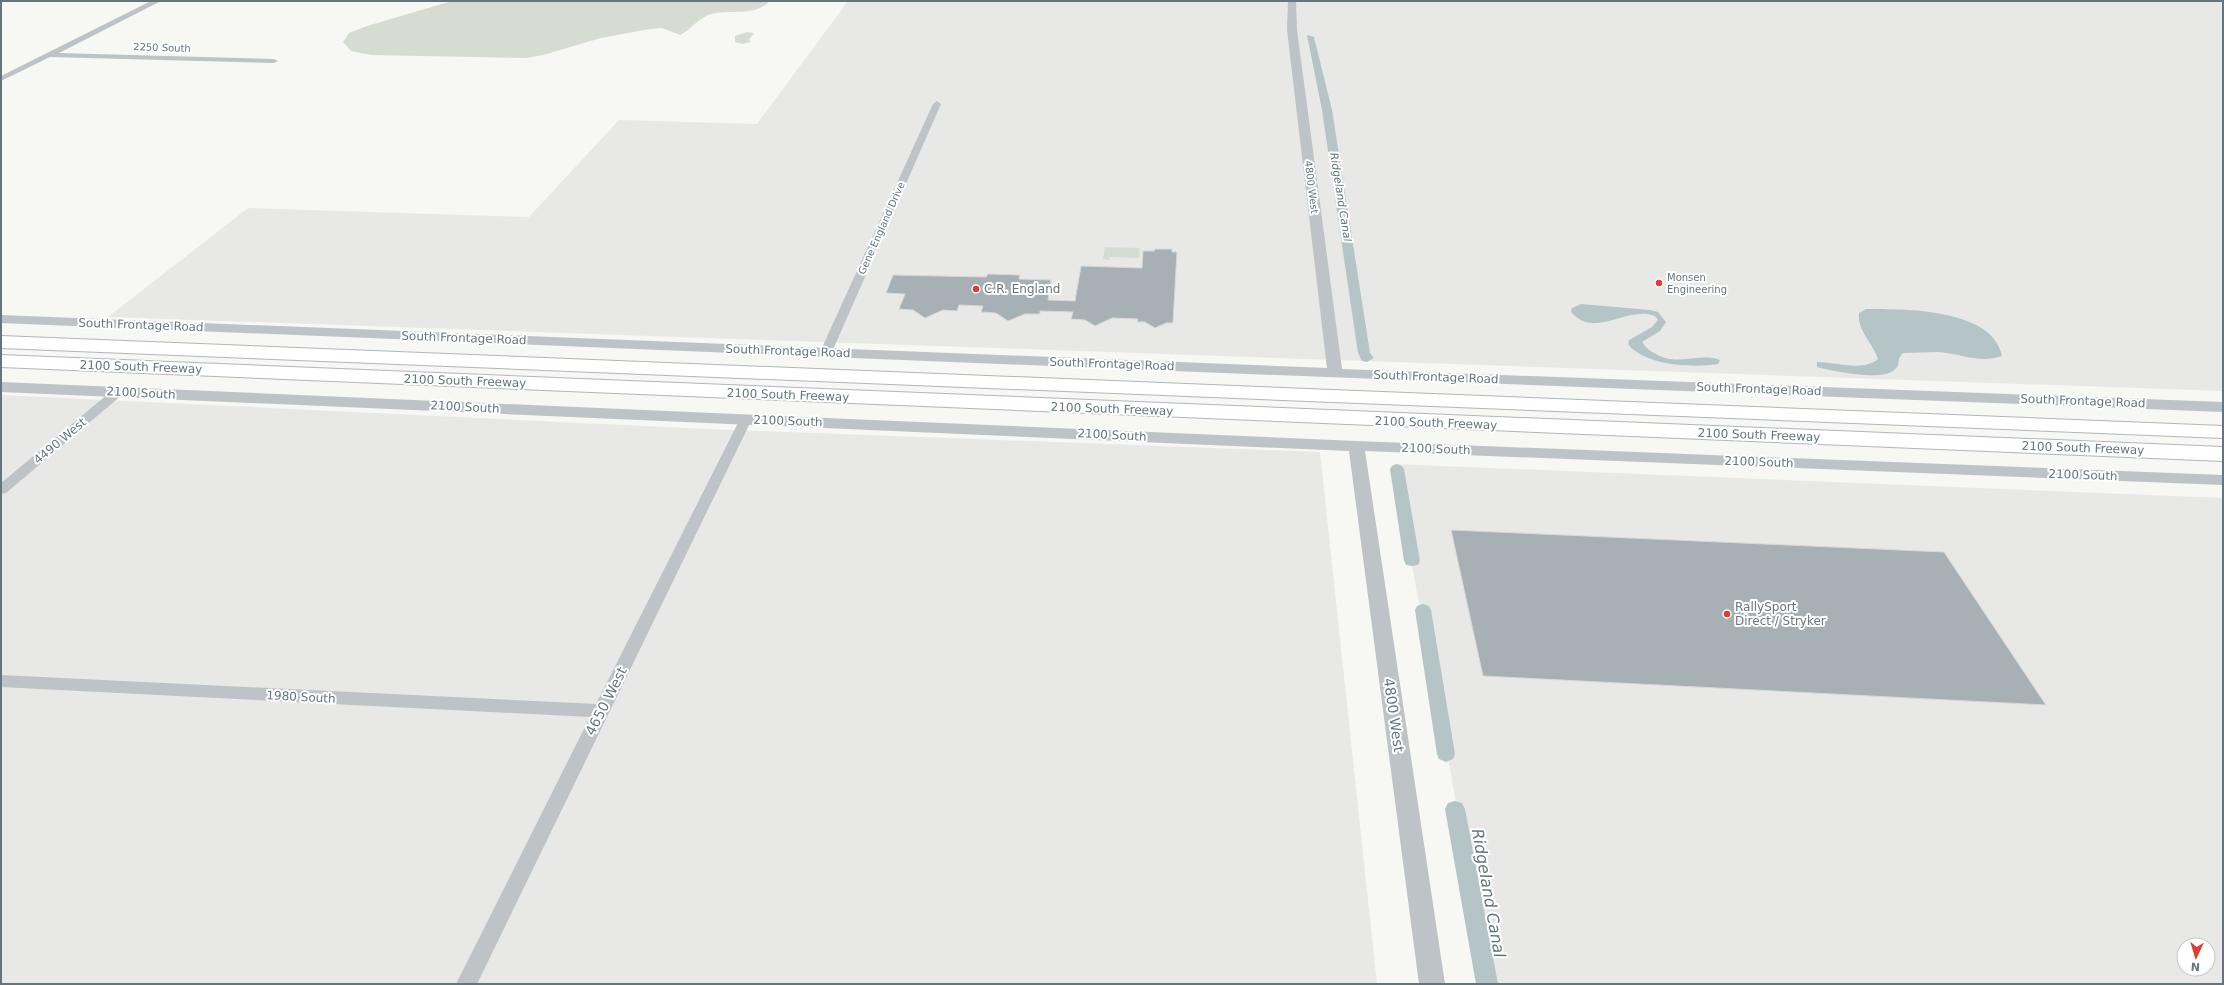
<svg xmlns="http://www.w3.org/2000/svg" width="2224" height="985" font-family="'DejaVu Sans',sans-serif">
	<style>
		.built { fill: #e8e8e7; fill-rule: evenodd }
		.green { fill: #d7dcd3 }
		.water { fill: #b5c5c7 }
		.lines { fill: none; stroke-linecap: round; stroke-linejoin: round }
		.canal { fill: #b5c5c7; fill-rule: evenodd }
		.building { fill: #a7b1b5; stroke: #d8d8d6 }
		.motorway-casing { stroke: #b1b6b9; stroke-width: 2 }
		.minor { fill: #bdc3c6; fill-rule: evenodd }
		.tertiary { fill: #bdc3c6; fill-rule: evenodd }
		.motorway { fill: #fff; fill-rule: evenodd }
		.poi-dot { fill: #dd3e2e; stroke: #fff; stroke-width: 1.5 }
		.labels { text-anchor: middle; stroke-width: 4; stroke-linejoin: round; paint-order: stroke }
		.far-street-label { font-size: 10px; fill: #63767e; stroke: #fff }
		.far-poi-label { font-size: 10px; fill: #63767e; stroke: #fff; text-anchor: start }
		.far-water-label { font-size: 11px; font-style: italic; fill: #5e7679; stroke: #fff }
		.poi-label { font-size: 12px; fill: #63767e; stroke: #fff; text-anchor: start }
		.street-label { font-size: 12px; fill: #63767e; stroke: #fff }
		.near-street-label { font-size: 14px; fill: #63767e; stroke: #fff }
		.near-water-label { font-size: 16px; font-style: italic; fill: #5e7679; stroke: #fff }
	</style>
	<rect width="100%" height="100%" fill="#f7f7f4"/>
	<path class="built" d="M848 1H2223V391L108 317 248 208 529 217 619 120 757 124Z
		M1 395 707 429 1320 452 1377 984H1Z
		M1393 464 2223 498V984H1490ZM2184 945H2208V969H2184Z"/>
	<path class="green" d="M452 1H770C754 17 731 9 711 14 698 18 692 29 680 35L662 28 650 29 601 38 543 55 526 58 371 55 351 51 343 42 349 33 367 26Z
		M747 32 754 33 749 40 751 42 742 44 735 42V36Z
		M1105 247 1140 248 1139 258 1109 257V260L1103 259Z"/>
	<path class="water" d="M1581 304 1650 310 1658 312 1666 322 1660 331 1642 342C1646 348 1650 351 1656 354 1679 367 1698 352 1720 360L1718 364C1693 368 1645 366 1628 344L1629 340 1652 327 1658 320 1655 316C1626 305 1595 340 1571 312L1572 308Z
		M1866 309C1903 309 1993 308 2002 356 1979 364 1960 353 1937 352 1926 352 1914 353 1903 353L1899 358 1898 366C1896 368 1894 371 1891 372 1878 380 1831 371 1817 367V362C1835 362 1863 372 1878 359 1873 343 1857 331 1859 313Z"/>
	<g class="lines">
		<path class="canal" d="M1307 35 1314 37 1332 110 1370 353 1374 358 1367 362 1362 361 1358 353 1322 110Z
			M1397 464 1402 466 1404 469 1420 561 1418 565 1412 566 1406 565 1404 561 1390 469 1392 466Z
			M1423 604 1429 606 1431 610 1455 754 1453 759 1446 762 1439 759 1437 754 1415 610 1417 606Z
			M1455 801 1462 803 1465 809 1498 984H1476L1445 809 1448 803Z"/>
	</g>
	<path class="building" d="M1155 249H1172V252H1177L1173 323H1166L1155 328 1145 322H1137L1138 319 1112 318 1095 326 1085 320 1071 319 1073 312 1040 311V314H1025L1008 321 996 313 981 312 983 306 959 305 957 311 943 310 925 318 913 310 899 309 905 294 886 293 893 275 986 277 988 274 1020 275 1019 279 1051 280 1048 300 1075 301 1081 266 1142 268 1143 251H1154Z
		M1451 530 1944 552 2046 705 1483 676Z"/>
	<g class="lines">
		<defs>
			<path id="motorway" d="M1 336 2223 426V438L1 348Z
				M1 355 2223 447V461L1 367Z"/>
		</defs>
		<use href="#motorway" class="motorway-casing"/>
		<path class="minor" d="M151 1H161L59 53 274 59 278 61 274 63 50 57 1 81V76Z
			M937 101 941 104 832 352 830 355H822L820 352 933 104Z
			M118 388 122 389 124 392 122 395 6 493 1 494V483L114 389Z
			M746 415 752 419 477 984H456L590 717 1 687V675L596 704 740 419Z"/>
		<path class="tertiary" d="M1288 1H1296L1297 30 1342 369 2223 402V412L1198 372 1 323V315L1327 368 1287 30Z
			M1 382 1356 441 2223 475V485L1365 451 1445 984H1419L1349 451 1 392Z"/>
		<use href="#motorway" class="motorway"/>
	</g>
	<g class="poi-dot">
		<circle cx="1659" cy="283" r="4"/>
		<circle cx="976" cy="289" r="4"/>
		<circle cx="1727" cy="614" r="4"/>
	</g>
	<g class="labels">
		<g class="far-street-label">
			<text transform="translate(162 47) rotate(2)" y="4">2250 South</text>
			<text transform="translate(1312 187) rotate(83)" y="4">4800 West</text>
			<text transform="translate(881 228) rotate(-66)" y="4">Gene England Drive</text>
		</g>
		<g class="far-poi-label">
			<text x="1667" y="281">Monsen<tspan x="1667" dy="12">Engineering</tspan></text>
		</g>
		<g class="far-water-label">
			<text transform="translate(1341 197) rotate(81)" y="4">Ridgeland Canal</text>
		</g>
		<g class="poi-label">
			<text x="984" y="293">C.R. England</text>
			<text x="1735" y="611">RallySport<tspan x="1735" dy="14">Direct / Stryker</tspan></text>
		</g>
		<g class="street-label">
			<text transform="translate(141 325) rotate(2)" y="4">South Frontage Road</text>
			<text transform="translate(464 338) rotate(2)" y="4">South Frontage Road</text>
			<text transform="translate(788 351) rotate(2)" y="4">South Frontage Road</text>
			<text transform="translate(1112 364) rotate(2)" y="4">South Frontage Road</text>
			<text transform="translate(141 367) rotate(2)" y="4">2100 South Freeway</text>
			<text transform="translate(1436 377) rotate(2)" y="4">South Frontage Road</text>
			<text transform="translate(465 381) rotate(2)" y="4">2100 South Freeway</text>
			<text transform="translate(1759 389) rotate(2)" y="4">South Frontage Road</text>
			<text transform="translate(141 393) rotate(3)" y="4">2100 South</text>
			<text transform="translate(788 395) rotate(2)" y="4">2100 South Freeway</text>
			<text transform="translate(2083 401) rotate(2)" y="4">South Frontage Road</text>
			<text transform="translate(465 407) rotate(3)" y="4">2100 South</text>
			<text transform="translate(1112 409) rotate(2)" y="4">2100 South Freeway</text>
			<text transform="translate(788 421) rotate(2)" y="4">2100 South</text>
			<text transform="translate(1436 423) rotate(2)" y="4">2100 South Freeway</text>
			<text transform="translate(1112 435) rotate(3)" y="4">2100 South</text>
			<text transform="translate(1759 435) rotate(2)" y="4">2100 South Freeway</text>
			<text transform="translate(60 441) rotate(-40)" y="4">4490 West</text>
			<text transform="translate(2083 448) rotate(2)" y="4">2100 South Freeway</text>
			<text transform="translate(1436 449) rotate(2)" y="4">2100 South</text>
			<text transform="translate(1759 462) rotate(2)" y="4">2100 South</text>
			<text transform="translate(2083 475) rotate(2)" y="4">2100 South</text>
			<text transform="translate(301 697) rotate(3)" y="4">1980 South</text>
		</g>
		<g class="near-street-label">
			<text transform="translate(606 701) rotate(-63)" y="5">4650 West</text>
			<text transform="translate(1394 715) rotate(82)" y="5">4800 West</text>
		</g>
		<g class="near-water-label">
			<text transform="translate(1489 893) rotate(80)" y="6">Ridgeland Canal</text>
		</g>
	</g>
	<rect width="2224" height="985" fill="none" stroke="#63767e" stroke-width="4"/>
	<g transform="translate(2196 957) rotate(184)"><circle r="19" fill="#ffffff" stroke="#c1c8cb"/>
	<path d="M0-3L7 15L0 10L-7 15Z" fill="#dd3e2e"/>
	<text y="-6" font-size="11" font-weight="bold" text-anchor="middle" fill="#63767e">N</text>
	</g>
</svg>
